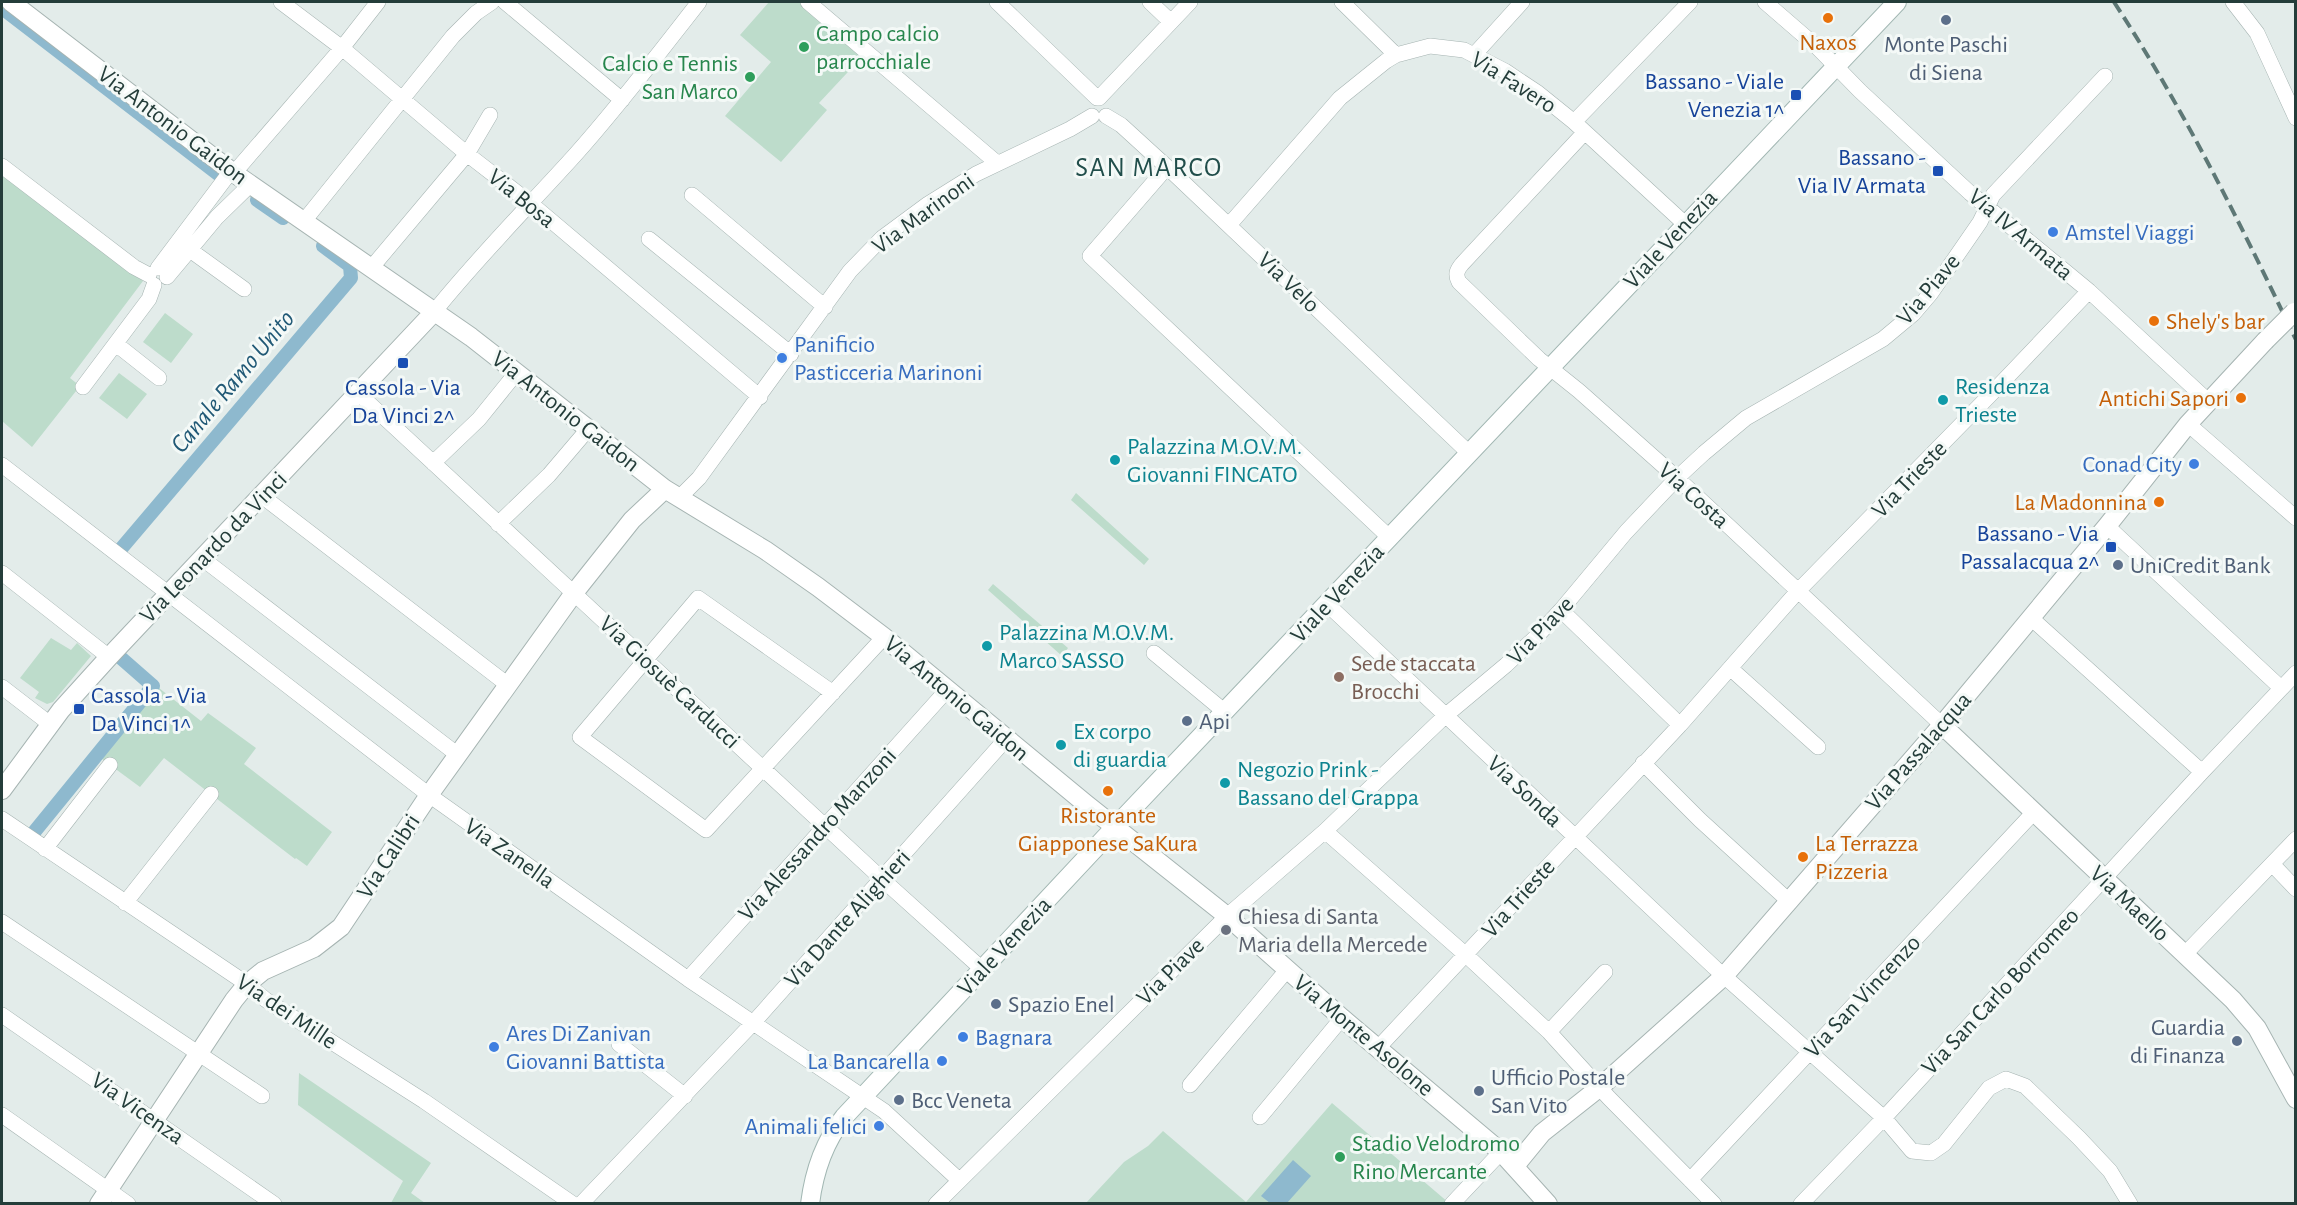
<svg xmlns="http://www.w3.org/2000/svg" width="2297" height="1205" font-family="'Alegreya Sans',sans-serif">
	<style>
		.green { fill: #bddccb }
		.water { fill: #8eb9ce }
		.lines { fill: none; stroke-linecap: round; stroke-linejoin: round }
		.canal { stroke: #8eb9ce; stroke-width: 14 }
		.minor-casing { stroke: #a6b4b2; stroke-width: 16 }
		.tertiary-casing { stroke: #a6b4b2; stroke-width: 20 }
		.secondary-casing { stroke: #a2b7b3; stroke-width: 20 }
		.minor { stroke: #fff; stroke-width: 15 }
		.tertiary { stroke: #fff; stroke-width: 18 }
		.secondary { stroke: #fff; stroke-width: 18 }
		.rail { stroke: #5e7876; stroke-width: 4; stroke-dasharray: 12 6; stroke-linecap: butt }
		.tertiary-bridge-casing { stroke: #a6b4b2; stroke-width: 20; stroke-linecap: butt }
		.tertiary-bridge { stroke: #fff; stroke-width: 18 }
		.food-dot { fill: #e8710a; stroke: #f4f9f7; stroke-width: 2 }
		.service-dot { fill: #5c6f8a; stroke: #f4f9f7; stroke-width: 2 }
		.leisure-dot { fill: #2e9e5b; stroke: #f4f9f7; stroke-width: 2 }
		.transit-dot { fill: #1a4fb4; stroke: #f4f9f7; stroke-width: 2 }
		.shop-dot { fill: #3f7fe0; stroke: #f4f9f7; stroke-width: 2 }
		.culture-dot { fill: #0f9aa8; stroke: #f4f9f7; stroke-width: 2 }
		.education-dot { fill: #8d6e63; stroke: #f4f9f7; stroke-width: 2 }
		.worship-dot { fill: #6b7280; stroke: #f4f9f7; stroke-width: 2 }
		.labels { text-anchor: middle; stroke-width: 6; stroke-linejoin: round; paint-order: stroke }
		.leisure-label { font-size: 24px; fill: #27864d; stroke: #f4f9f7; text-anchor: start }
		.food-label { font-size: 24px; fill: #c56008; stroke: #f4f9f7 }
		.service-label { font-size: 24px; fill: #4e5e75; stroke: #f4f9f7; text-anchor: start }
		.transit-label { font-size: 24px; fill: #164399; stroke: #f4f9f7; text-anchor: end }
		.street-label { font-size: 24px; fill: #243d3a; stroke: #f4f9f7 }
		.shop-label { font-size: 24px; fill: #366cbe; stroke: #f4f9f7; text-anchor: start }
		.culture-label { font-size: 24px; fill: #0d838f; stroke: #f4f9f7; text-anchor: start }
		.education-label { font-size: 24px; fill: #785e54; stroke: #f4f9f7; text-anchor: start }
		.worship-label { font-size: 24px; fill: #5b616d; stroke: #f4f9f7; text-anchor: start }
		.water-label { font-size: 26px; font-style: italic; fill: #215976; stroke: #f4f9f7 }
		.quarter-label { font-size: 27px; letter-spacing: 1.5px; fill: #214e4b; stroke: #f4f9f7 }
	</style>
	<rect width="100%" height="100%" fill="#e3ecea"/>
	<path class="green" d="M769 2H799L860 53 861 58 819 103 827 110 781 162 725 116 771 62 740 35Z
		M2 171 143 281 70 378 80 386 32 447 2 421Z
		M165 313 193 334 171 363 143 342Z
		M119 373 147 394 127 419 99 398Z
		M1076 493 1149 559 1144 565 1071 500Z
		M993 584 1068 648 1062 656 988 590Z
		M51 638 71 650 77 643 91 656 53 702 47 704 35 698 39 692 20 678Z
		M159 688 201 721 208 713 256 748 244 764 332 832 307 866 296 858 295 859 164 758 140 787 102 759Z
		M299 1073 431 1163 411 1193 425 1203H391L403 1181 298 1105Z
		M1332 1103 1449 1203 1085 1204 1124 1162 1148 1146 1163 1131 1246 1202Z"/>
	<path class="water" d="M1293 1160 1311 1176 1287 1203H1270L1261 1196Z"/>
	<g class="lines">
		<path class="canal" d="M2 8 218 174
			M257 200 283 218
			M120 550 351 278 350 266 323 246
			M35 831 153 686 121 658"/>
		<defs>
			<path id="minor" d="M281 2 342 48 467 154 529 202 760 397
				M505 2 622 100
				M808 2 997 163
				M997 2 1097 98
				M1150 2 1171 22
				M1342 2 1396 55
				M1765 2 1817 47 1860 91 1970 193 2089 291 2208 401
				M2233 2 2257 33 2296 118
				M1474 55 1522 2
				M1099 98 1190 2
				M1106 116 1121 125 1167 167 1469 453
				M1574 122 1690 2
				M1585 132 1462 264C1457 270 1455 274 1459 282L1539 359 1579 391 1677 478 1942 725
				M2 166 134 267 149 275
				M1167 167 1090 256 1389 537
				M234 173 342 48 378 2
				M692 195 825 307
				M304 221 453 36 476 13 492 2
				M1229 225 1340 98 1386 61 1396 55 1430 46 1464 50 1505 71 1538 93 1574 122 1685 224
				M649 239 791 354
				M190 250 244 289
				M372 267 467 154 490 115
				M158 268 231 171
				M167 277 217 217 251 184
				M434 312C478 257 528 207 575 155 619 106 659 53 699 2
				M116 344 159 378
				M83 387 149 299 154 285
				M359 394 882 879 982 969
				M2188 424 2296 518
				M433 463 479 419 517 372
				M2 465 429 795 688 979 884 1111 959 1180
				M262 496 508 685
				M679 498 699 478 850 271 882 238 928 204 976 174 1070 129 1092 116
				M498 524 549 475 589 428
				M2107 526 2281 688
				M203 559 458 755
				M2 573 109 657
				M1327 604 1715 968 1884 1118 1912 1151 1931 1153 1944 1144 1989 1088 2006 1079 2025 1086 2079 1138 2110 1171 2130 1204
				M1561 610 1680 725
				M2031 618 2202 772
				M1154 653 1225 712
				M1730 668 1818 747
				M2 687 50 724
				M833 693 698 598 580 737 706 830 884 637
				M1643 763 1700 820 1790 902
				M2 819 247 984 266 1000 424 1101 573 1204
				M1325 831 1466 955 1549 1032 1609 1098 1714 1204
				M45 849 110 765
				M2272 864 2296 889
				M125 903 211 794
				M2 922 262 1096
				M2185 954 2296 839
				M688 979 947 690
				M2 1015 274 1204
				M1549 1032 1605 972
				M619 1044 685 1096
				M1378 1048 1680 725 1798 591 1991 394 2089 291
				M1190 1085 1287 970
				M2 1115 128 1204
				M1260 1117 1342 1018
				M1690 1180 2034 812
				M581 1204 753 1023 1006 739
				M936 1204 1227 916 1325 831 1445 716 1506 665 1537 636 1561 610 1626 532 1677 478 1704 453 1746 418 1883 339 1913 314 1931 293 1980 222 1993 195 2105 76
				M1452 1204 1501 1152
				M1801 1204 1884 1118 2202 772 2296 673"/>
			<path id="tertiary" d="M11 2 231 171 471 337 665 489 765 550 818 587 884 637 1086 804 1227 916 1342 1018 1501 1152 1548 1204
				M1942 725 2233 1000 2257 1028 2296 1099
				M2 790 61 710 109 657 434 312
				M1515 1166 1542 1133 1599 1088 1724 976 1942 725 2107 526 2188 424 2265 341
				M99 1204 234 1000 247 984 263 971 314 948 341 927 429 795 574 593 632 520 665 489"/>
			<path id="secondary" d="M810 1204C814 1172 824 1142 844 1117L1115 827 1897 2"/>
		</defs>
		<use href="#minor" class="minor-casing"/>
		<use href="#tertiary" class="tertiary-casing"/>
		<use href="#secondary" class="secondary-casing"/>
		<use href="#minor" class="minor"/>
		<use href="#tertiary" class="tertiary"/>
		<use href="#secondary" class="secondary"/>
		<path class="rail" d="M2114 2C2184 109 2241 225 2296 340"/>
		<defs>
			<path id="tertiary-bridge" d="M2265 341 2294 312"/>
		</defs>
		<use href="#tertiary-bridge" class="tertiary-bridge-casing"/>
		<use href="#tertiary-bridge" class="tertiary-bridge"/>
	</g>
	<g class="food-dot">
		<circle cx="1828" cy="18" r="6"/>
		<circle cx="2154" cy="321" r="6"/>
		<circle cx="2241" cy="398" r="6"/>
		<circle cx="2159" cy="502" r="6"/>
		<circle cx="1108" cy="791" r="6"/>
		<circle cx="1803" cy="857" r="6"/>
	</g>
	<g class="service-dot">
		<circle cx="1946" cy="20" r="6"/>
		<circle cx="2118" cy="565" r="6"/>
		<circle cx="1187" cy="721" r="6"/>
		<circle cx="996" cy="1004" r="6"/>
		<circle cx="2237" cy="1041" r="6"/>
		<circle cx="1479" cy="1091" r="6"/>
		<circle cx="899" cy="1100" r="6"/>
	</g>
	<g class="leisure-dot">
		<circle cx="804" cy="47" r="6"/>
		<circle cx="750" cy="77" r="6"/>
		<circle cx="1340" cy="1157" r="6"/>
	</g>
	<g class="transit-dot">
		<rect x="1790" y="89" width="12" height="12" rx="3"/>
		<rect x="1932" y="165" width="12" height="12" rx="3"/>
		<rect x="397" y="357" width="12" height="12" rx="3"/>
		<rect x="2105" y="541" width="12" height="12" rx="3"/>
		<rect x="73" y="703" width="12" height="12" rx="3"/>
	</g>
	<g class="shop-dot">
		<circle cx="2053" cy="232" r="6"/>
		<circle cx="782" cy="358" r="6"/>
		<circle cx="2194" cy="464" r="6"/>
		<circle cx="963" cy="1037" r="6"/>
		<circle cx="494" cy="1047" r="6"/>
		<circle cx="942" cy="1061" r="6"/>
		<circle cx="879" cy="1126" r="6"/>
	</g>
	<g class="culture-dot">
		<circle cx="1943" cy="400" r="6"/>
		<circle cx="1115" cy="460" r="6"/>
		<circle cx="987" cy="646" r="6"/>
		<circle cx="1061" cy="745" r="6"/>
		<circle cx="1225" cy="783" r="6"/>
	</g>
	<circle class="education-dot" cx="1339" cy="677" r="6"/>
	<circle class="worship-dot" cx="1226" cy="930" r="6"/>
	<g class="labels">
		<g class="leisure-label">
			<text x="816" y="41">Campo calcio<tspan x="816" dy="28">parrocchiale</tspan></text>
			<text x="738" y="71" text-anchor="end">Calcio e Tennis<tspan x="738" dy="28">San Marco</tspan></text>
			<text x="1352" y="1151">Stadio Velodromo<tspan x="1352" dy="28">Rino Mercante</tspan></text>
		</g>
		<g class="food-label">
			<text x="1828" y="50">Naxos</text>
			<text x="2166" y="329" text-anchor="start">Shely's bar</text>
			<text x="2229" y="406" text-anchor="end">Antichi Sapori</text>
			<text x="2147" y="510" text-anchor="end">La Madonnina</text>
			<text x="1108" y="823">Ristorante<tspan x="1108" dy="28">Giapponese SaKura</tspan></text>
			<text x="1815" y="851" text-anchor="start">La Terrazza<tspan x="1815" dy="28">Pizzeria</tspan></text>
		</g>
		<g class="service-label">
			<text x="1946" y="52" text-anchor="middle">Monte Paschi<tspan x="1946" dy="28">di Siena</tspan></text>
			<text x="2130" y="573">UniCredit Bank</text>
			<text x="1199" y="729">Api</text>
			<text x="1008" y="1012">Spazio Enel</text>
			<text x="2225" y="1035" text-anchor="end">Guardia<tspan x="2225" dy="28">di Finanza</tspan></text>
			<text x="1491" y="1085">Ufficio Postale<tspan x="1491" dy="28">San Vito</tspan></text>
			<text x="911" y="1108">Bcc Veneta</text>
		</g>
		<g class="transit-label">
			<text x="1784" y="89">Bassano - Viale<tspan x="1784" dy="28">Venezia 1^</tspan></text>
			<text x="1926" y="165">Bassano -<tspan x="1926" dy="28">Via IV Armata</tspan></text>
			<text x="403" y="395" text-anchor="middle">Cassola - Via<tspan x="403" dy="28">Da Vinci 2^</tspan></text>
			<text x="2099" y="541">Bassano - Via<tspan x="2099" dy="28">Passalacqua 2^</tspan></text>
			<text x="91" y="703" text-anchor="start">Cassola - Via<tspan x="91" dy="28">Da Vinci 1^</tspan></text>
		</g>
		<g class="street-label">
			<text transform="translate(1514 82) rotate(32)" y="8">Via Favero</text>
			<text transform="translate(173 125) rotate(37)" y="8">Via Antonio Gaidon</text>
			<text transform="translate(522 198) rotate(39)" y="8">Via Bosa</text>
			<text transform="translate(923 213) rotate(-36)" y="8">Via Marinoni</text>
			<text transform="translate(2021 234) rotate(40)" y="8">Via IV Armata</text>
			<text transform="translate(1670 239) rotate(-47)" y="8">Viale Venezia</text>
			<text transform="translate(1289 282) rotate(44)" y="8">Via Velo</text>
			<text transform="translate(1928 289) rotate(-50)" y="8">Via Piave</text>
			<text transform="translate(566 411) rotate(38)" y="8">Via Antonio Gaidon</text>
			<text transform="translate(1909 479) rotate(-46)" y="8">Via Trieste</text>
			<text transform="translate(1694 495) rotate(42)" y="8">Via Costa</text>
			<text transform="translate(213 547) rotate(-46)" y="8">Via Leonardo da Vinci</text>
			<text transform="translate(1337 593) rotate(-47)" y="8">Viale Venezia</text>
			<text transform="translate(1540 630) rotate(-46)" y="8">Via Piave</text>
			<text transform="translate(670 682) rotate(43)" y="8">Via Giosuè Carducci</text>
			<text transform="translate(957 698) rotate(40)" y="8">Via Antonio Gaidon</text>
			<text transform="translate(1918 751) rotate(-49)" y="8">Via Passalacqua</text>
			<text transform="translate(1525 791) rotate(43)" y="8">Via Sonda</text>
			<text transform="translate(817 834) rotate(-48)" y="8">Via Alessandro Manzoni</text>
			<text transform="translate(510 853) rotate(35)" y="8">Via Zanella</text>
			<text transform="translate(388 856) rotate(-57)" y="8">Via Calibri</text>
			<text transform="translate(1518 898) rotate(-48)" y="8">Via Trieste</text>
			<text transform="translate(2130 903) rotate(43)" y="8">Via Maello</text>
			<text transform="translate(847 918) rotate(-48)" y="8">Via Dante Alighieri</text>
			<text transform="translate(1004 946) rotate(-47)" y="8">Viale Venezia</text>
			<text transform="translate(1170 971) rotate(-45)" y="8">Via Piave</text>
			<text transform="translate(2000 991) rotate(-47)" y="8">Via San Carlo Borromeo</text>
			<text transform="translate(1862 996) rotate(-47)" y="8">Via San Vincenzo</text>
			<text transform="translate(287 1011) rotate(34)" y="8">Via dei Mille</text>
			<text transform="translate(1364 1035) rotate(40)" y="8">Via Monte Asolone</text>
			<text transform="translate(138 1108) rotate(35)" y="8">Via Vicenza</text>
		</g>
		<g class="shop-label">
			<text x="2065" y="240">Amstel Viaggi</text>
			<text x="794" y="352">Panificio<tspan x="794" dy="28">Pasticceria Marinoni</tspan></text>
			<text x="2182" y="472" text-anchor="end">Conad City</text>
			<text x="506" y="1041">Ares Di Zanivan<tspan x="506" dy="28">Giovanni Battista</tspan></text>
			<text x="975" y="1045">Bagnara</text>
			<text x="930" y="1069" text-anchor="end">La Bancarella</text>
			<text x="867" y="1134" text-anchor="end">Animali felici</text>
		</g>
		<g class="culture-label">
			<text x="1955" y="394">Residenza<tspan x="1955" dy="28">Trieste</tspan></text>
			<text x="1127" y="454">Palazzina M.O.V.M.<tspan x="1127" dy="28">Giovanni FINCATO</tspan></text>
			<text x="999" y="640">Palazzina M.O.V.M.<tspan x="999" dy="28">Marco SASSO</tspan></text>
			<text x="1073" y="739">Ex corpo<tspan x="1073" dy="28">di guardia</tspan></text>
			<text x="1237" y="777">Negozio Prink -<tspan x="1237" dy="28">Bassano del Grappa</tspan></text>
		</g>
		<g class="education-label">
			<text x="1351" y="671">Sede staccata<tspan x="1351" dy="28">Brocchi</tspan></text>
		</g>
		<g class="worship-label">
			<text x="1238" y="924">Chiesa di Santa<tspan x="1238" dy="28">Maria della Mercede</tspan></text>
		</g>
		<g class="water-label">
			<text transform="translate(232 381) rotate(-50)" y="9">Canale Ramo Unito</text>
		</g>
		<g class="quarter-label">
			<text x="1149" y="176">SAN MARCO</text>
		</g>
	</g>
	<rect width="2297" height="1205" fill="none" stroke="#243d3a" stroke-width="6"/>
</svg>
